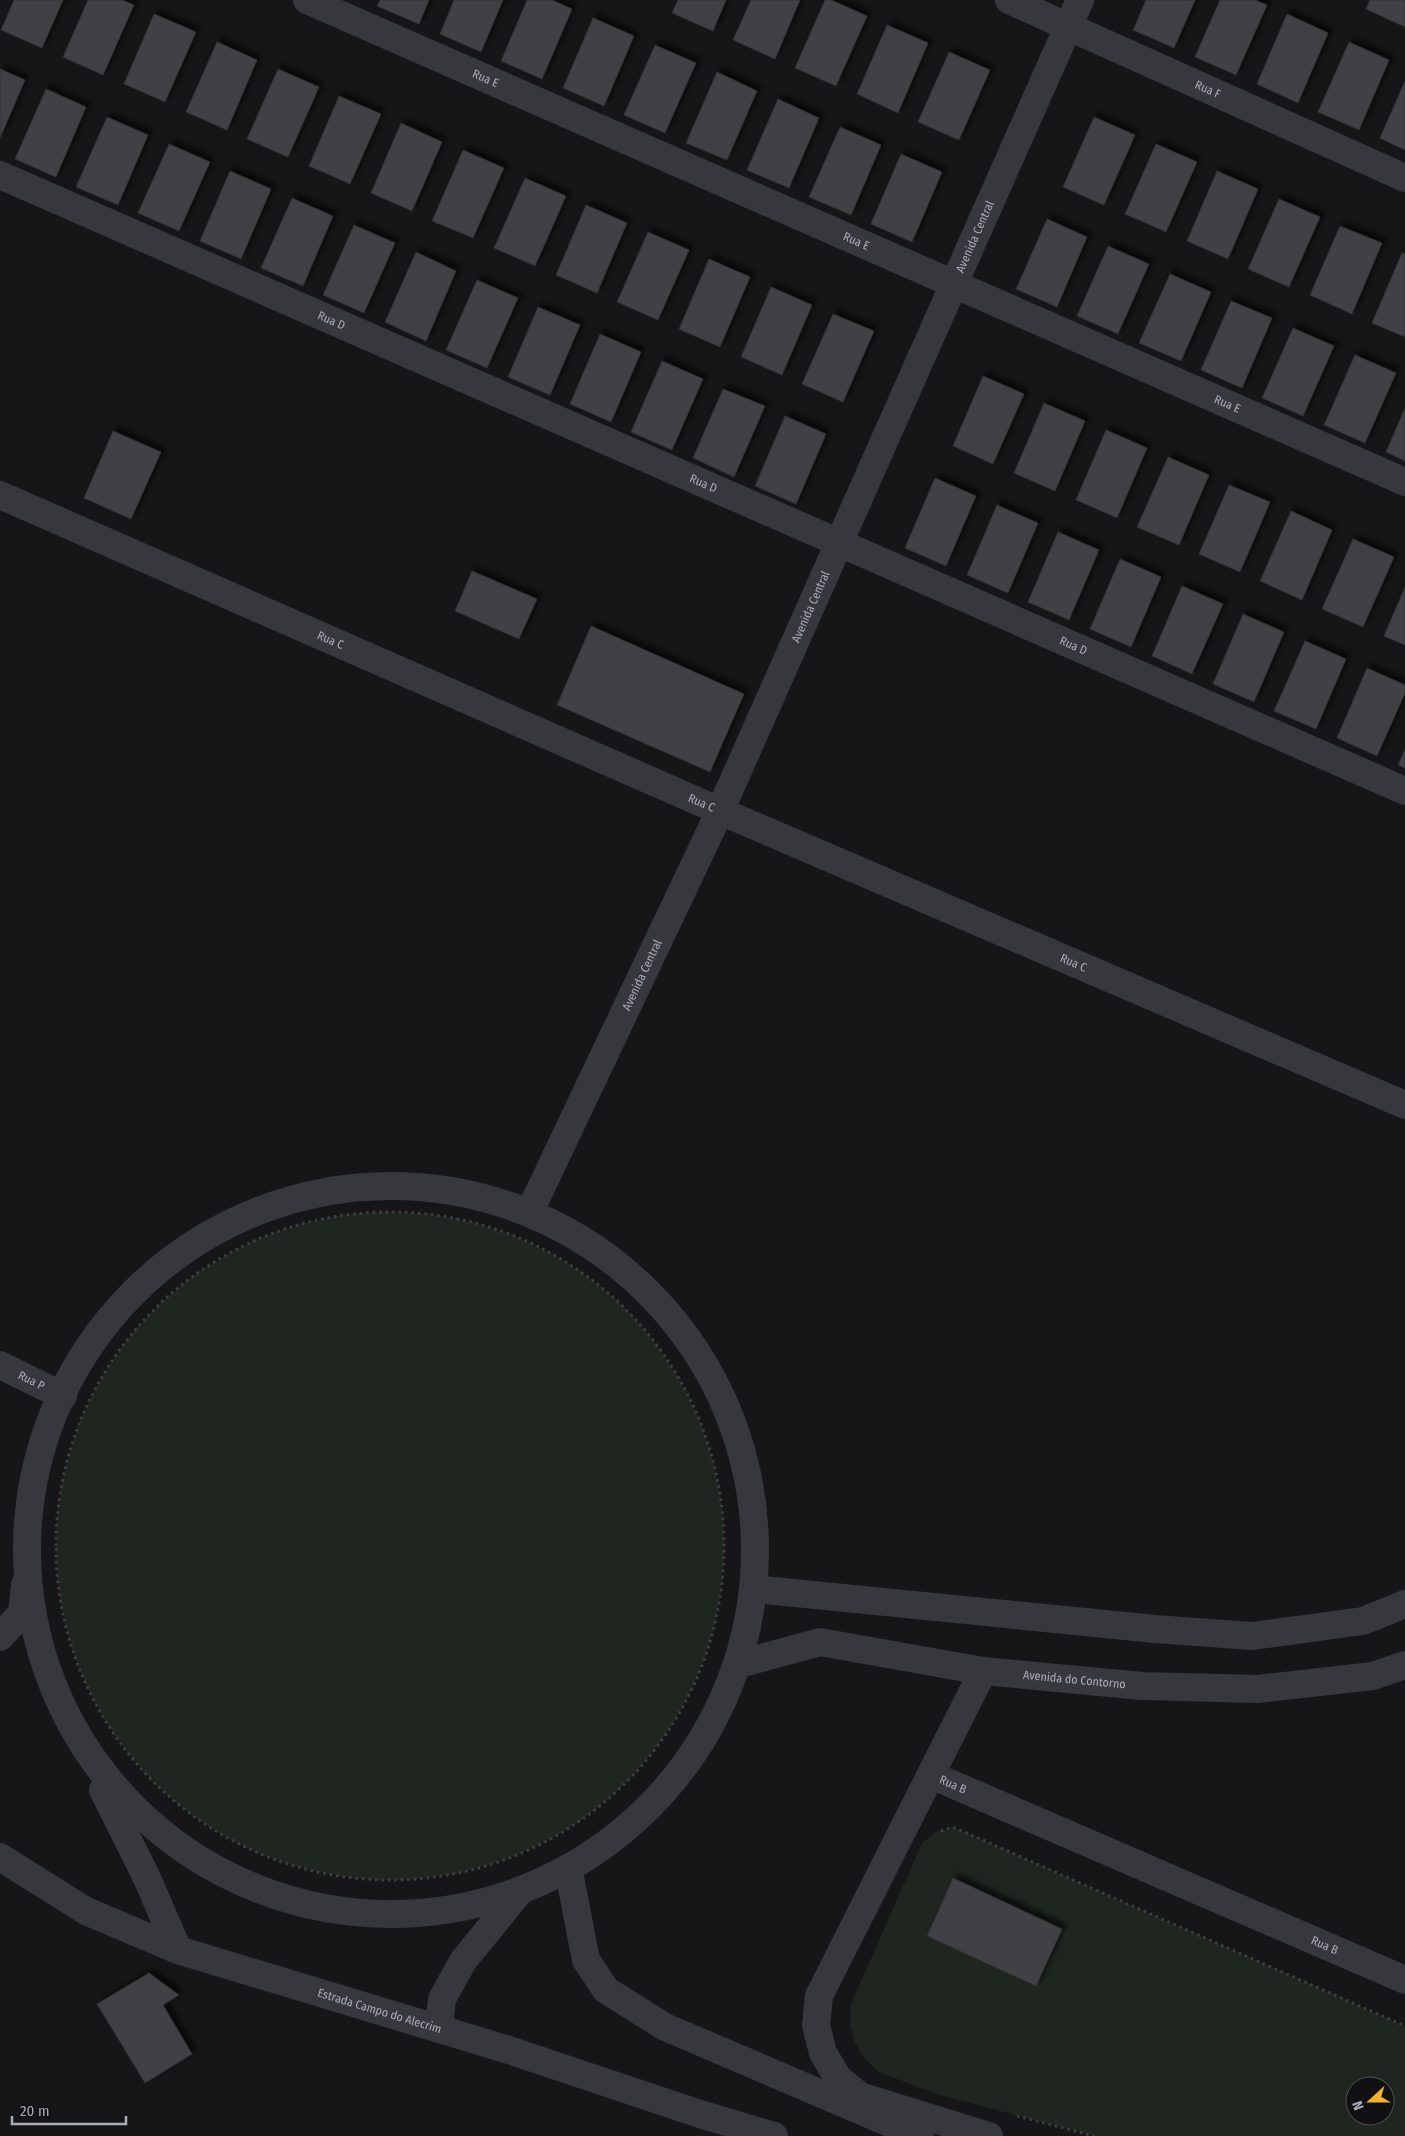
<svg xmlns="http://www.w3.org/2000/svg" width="1405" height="2136" font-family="'Fira Sans Condensed',sans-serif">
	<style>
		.green { fill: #1e261f; fill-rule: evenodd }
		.building { fill: #404145; stroke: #303034; filter: url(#shadow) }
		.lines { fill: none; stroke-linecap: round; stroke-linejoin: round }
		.path { stroke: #3d3f44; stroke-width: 3; stroke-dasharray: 2.5 4; stroke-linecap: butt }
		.minor { stroke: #37383d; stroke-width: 28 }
		.labels { text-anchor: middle; stroke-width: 4; stroke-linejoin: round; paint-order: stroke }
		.street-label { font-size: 12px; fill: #a8adb8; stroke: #111113 }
	</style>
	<defs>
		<filter id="shadow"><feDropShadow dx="4.5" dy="-4.5" stdDeviation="2.5" flood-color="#0009"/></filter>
	</defs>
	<rect width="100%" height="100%" fill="#161618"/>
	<path class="green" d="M56 1546a334 334 0 1 1 668 0a334 334 0 1 1-668 0Z
		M953 1827 1405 2026V2136H1094L936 2094 879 2072 865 2059 855 2043 850 2024 851 2004 922 1843 936 1832ZM1355 2086H1385V2116H1355Z"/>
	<path class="building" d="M14 0H63L42 48 1 30Z
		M88 0H122L134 5 103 75 63 57Z
		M380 0H429L419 24 377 6Z
		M454 0H503L481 52 440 34Z
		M527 0H552L572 9 542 79 501 61Z
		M678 0H726L713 31 672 13Z
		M751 0H800L775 59 733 40Z
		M825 0H831L867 16 836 86 795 68Z
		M1146 0H1195L1174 48 1133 30Z
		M1220 0H1255L1267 5 1236 75 1195 57Z
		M1370 0H1405V27L1366 9Z
		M154 14 196 32 165 102 124 84Z
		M1287 14 1328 33 1298 103 1257 84Z
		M593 18 634 36 604 106 563 88Z
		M887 25 928 43 898 113 857 94Z
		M217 42 257 60 227 130 186 112Z
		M1349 42 1389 60 1359 130 1318 112Z
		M655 45 696 63 665 133 624 115Z
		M949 52 990 70 959 140 918 122Z
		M0 69 25 80 0 138Z
		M278 69 319 87 288 157 247 139Z
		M717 72 757 91 727 160 686 143Z
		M1405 81V150L1380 138Z
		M46 89 86 107 56 177 15 159Z
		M339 96 381 114 350 184 309 166Z
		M778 99 819 118 789 188 747 170Z
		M107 117 148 135 118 205 76 187Z
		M1094 117 1135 135 1104 205 1063 187Z
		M401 123 442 142 412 211 371 193Z
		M840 127 881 145 851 215 809 197Z
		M169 144 210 162 179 231 138 213Z
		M1156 144 1197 162 1166 232 1125 214Z
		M463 150 504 168 473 238 432 221Z
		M901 154 942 172 912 242 871 224Z
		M230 171 271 189 241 259 200 241Z
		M1217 171 1258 189 1228 259 1187 241Z
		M525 178 566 196 535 266 494 248Z
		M292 198 333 216 303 286 261 268Z
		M1279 199 1320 217 1289 287 1248 269Z
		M586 205 627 223 597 293 556 275Z
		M1047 219 1087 237 1057 307 1016 289Z
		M354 225 395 243 364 313 323 295Z
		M1340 226 1382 243 1352 314 1310 295Z
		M648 232 689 250 658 320 617 302Z
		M1108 246 1149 264 1118 334 1077 316Z
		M416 252 456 271 426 341 385 322Z
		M1402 253 1405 254V337L1372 323Z
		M709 259 750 277 720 347 679 329Z
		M1170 274 1211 292 1181 361 1139 343Z
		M477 280 518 298 487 368 446 350Z
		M771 287 812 305 782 375 741 357Z
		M1231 301 1272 318 1242 388 1201 370Z
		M538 307 580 325 550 395 508 377Z
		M833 314 874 331 843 402 802 384Z
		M1293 328 1334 346 1303 416 1262 398Z
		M600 334 641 352 611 422 570 404Z
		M1355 355 1396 373 1365 443 1324 425Z
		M662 361 703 379 672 450 631 432Z
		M983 376 1024 394 993 464 953 446Z
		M723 389 765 406 734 477 693 458Z
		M1044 403 1085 421 1055 491 1014 473Z
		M1405 408V461L1386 452Z
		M785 416 826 434 796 504 755 486Z
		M1106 430 1147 448 1117 518 1076 500Z
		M113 431 161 452 131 519 84 498Z
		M1168 457 1209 475 1179 545 1137 527Z
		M935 478 976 496 946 566 905 548Z
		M1229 485 1270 502 1240 572 1199 554Z
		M997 505 1038 523 1008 593 967 575Z
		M1291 511 1332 530 1302 600 1260 581Z
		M1058 532 1099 550 1069 620 1028 602Z
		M1353 539 1394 557 1363 627 1322 609Z
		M1120 559 1161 577 1131 647 1090 629Z
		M472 571 537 599 519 639 455 611Z
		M1182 586 1223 604 1192 674 1152 656Z
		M1405 587V645L1384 636Z
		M1243 614 1284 632 1254 702 1213 684Z
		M591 626 744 694 710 772 557 705Z
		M1305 641 1346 659 1316 729 1274 711Z
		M1367 668 1405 685V693L1377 756 1337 738Z
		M1405 749V768L1398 765Z
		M953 1878 1062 1929 1036 1986 927 1936Z
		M149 1973 179 1995 163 2005 192 2054 145 2083 97 2004Z"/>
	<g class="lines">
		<path class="path" d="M56 1546a334 334 0 1 1 668 0a334 334 0 1 1-668 0Z
			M941 1831 953 1827 1405 2026
			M1017 2116 1094 2136"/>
		<g class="minor">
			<path id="s1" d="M307 0 1405 482"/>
			<path id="s2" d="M1009 0 1405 178"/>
			<path id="s3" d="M0 175 1405 791"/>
			<path id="s4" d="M0 495 720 811 1405 1105"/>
			<circle cx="391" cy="1550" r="364"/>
			<path id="s5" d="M531 1209 720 811 1080 0"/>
			<path id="s6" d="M0 1365 63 1396"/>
			<path d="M755 1589 1155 1629 1252 1636 1363 1621 1405 1604"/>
			<path d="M0 1637 22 1613 25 1585"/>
			<path id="s7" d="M746 1662 820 1642 983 1671 1142 1686 1257 1689 1373 1676 1405 1665"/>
			<path d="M983 1671 819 1996 816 2025 823 2053 838 2078 860 2096 989 2136"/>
			<path id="s8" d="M931 1775 1405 1980"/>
			<path d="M103 1790 146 1876 178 1950"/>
			<path id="s9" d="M0 1857 86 1911 178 1950 509 2050 700 2114 774 2136"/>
			<path d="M569 1872 586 1960 606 1990 665 2027 920 2136"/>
			<path d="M439 2028 442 1999 463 1961 520 1891"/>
		</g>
	</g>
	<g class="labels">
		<g class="street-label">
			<text dy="4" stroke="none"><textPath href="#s1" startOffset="195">Rua E</textPath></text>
			<text dy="4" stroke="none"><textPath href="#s2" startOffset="218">Rua F</textPath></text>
			<text dy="4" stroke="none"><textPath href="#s5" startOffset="1069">Avenida Central</textPath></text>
			<text dy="4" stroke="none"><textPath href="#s1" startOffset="600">Rua E</textPath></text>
			<text dy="4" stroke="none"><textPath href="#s3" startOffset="362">Rua D</textPath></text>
			<text dy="4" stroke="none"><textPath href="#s1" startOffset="1005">Rua E</textPath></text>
			<text dy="4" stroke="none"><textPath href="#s3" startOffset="768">Rua D</textPath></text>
			<text dy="4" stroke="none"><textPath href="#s5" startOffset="664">Avenida Central</textPath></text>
			<text dy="4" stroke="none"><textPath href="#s4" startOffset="361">Rua C</textPath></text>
			<text dy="4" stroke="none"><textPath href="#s3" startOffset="1172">Rua D</textPath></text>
			<text dy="4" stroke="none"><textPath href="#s4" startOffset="766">Rua C</textPath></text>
			<text dy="4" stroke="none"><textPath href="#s4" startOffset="1171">Rua C</textPath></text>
			<text dy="4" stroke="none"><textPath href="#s5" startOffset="259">Avenida Central</textPath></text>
			<text dy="4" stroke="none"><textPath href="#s6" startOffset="35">Rua P</textPath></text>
			<text dy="4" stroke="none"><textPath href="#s7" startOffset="334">Avenida do Contorno</textPath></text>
			<text dy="4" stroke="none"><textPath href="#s8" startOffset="24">Rua B</textPath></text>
			<text dy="4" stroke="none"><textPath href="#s8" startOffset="429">Rua B</textPath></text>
			<text dy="4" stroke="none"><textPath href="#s9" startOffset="412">Estrada Campo do Alecrim</textPath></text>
		</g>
	</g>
	<g transform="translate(1370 2101) rotate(249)"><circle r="24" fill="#111113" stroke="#4d4f55"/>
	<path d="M0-4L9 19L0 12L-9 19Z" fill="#f2b134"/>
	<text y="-8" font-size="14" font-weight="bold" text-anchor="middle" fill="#a8adb8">N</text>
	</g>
	<path d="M12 2116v8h114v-8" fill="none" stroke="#a8adb8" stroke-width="2.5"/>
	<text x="20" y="2116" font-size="15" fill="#a8adb8" stroke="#111113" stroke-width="4" paint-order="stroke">20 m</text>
</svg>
